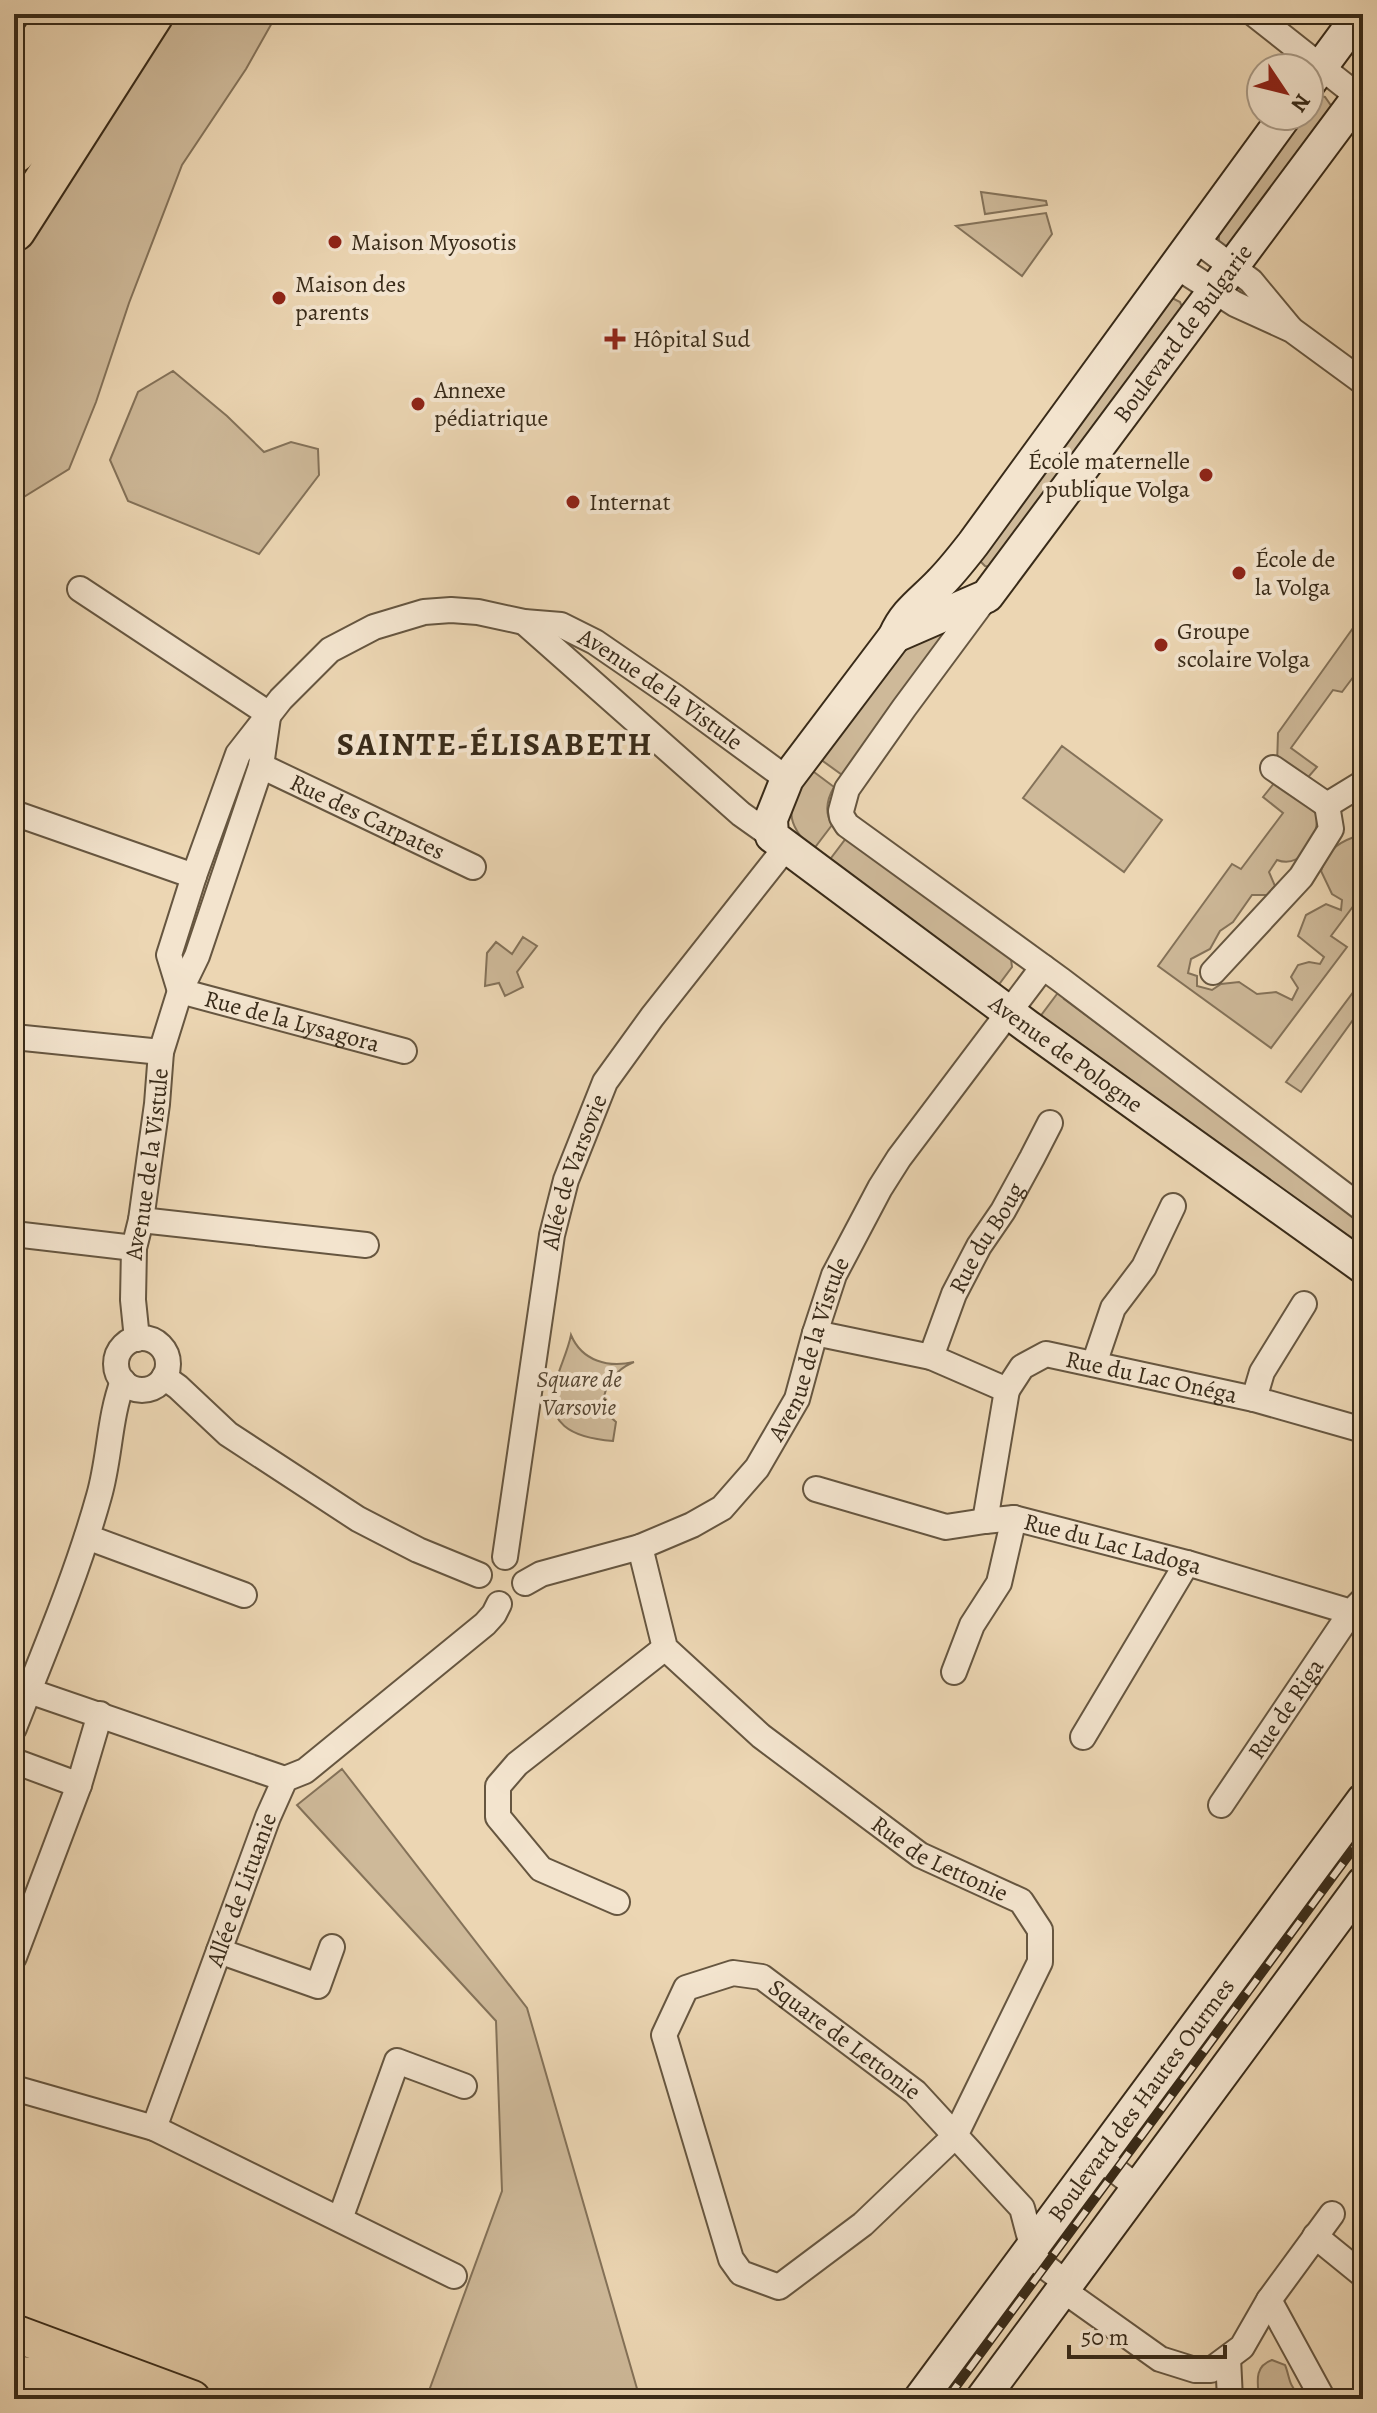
<svg xmlns="http://www.w3.org/2000/svg" width="1377" height="2413" font-family="Alegreya,serif">
	<style>
		.green { fill: #ceb999; stroke: #847259; stroke-width: 2 }
		.lines { fill: none; stroke-linecap: round; stroke-linejoin: round }
		.street-casing { stroke: #665640; stroke-width: 28 }
		.secondary-casing { stroke: #392b19; stroke-width: 36 }
		.primary-casing { stroke: #392b19; stroke-width: 40 }
		.highway-casing { stroke: #392b19; stroke-width: 46 }
		.street { stroke: #f3e4ce; stroke-width: 24 }
		.secondary { stroke: #f3e4ce; stroke-width: 32 }
		.primary { stroke: #ecd6b3; stroke-width: 36 }
		.highway { stroke: #ecd6b3; stroke-width: 42 }
		.rail-casing { stroke: #392b19; stroke-width: 9 }
		.rail { stroke: #f3e4ce; stroke-width: 6; stroke-dasharray: 18; stroke-linecap: butt }
		.poi-dot { fill: #8f2418; stroke: #f3e4ce; stroke-width: 3 }
		.labels { text-anchor: middle; stroke-width: 8; stroke-linejoin: round; paint-order: stroke }
		.poi-label { font-size: 24px; fill: #392b19; stroke: #f3e4ce; text-anchor: start }
		.street-label { font-size: 24px; fill: #392b19; stroke: #f3e4ce }
		.park-label { font-size: 24px; font-style: italic; fill: #574733; stroke: #f3e4ce }
		.district-label { font-size: 32px; font-weight: bold; letter-spacing: 2px; fill: #392b19; stroke: #f3e4ce }
	</style>
	<rect width="100%" height="100%" fill="#ecd6b3"/>
	<filter id="stains"><feTurbulence type="fractalNoise" baseFrequency=".0025" numOctaves="4"/><feColorMatrix values="0 0 0 0 .2 0 0 0 0 .09 0 0 0 0 .02 0 0 0 .5 -.17"/></filter>
	<radialGradient id="worn" r=".72"><stop offset=".6" stop-color="#630" stop-opacity="0"/><stop offset="1" stop-color="#630" stop-opacity=".3"/></radialGradient>
	<path class="green" d="M171 14H277L246 69 182 165 129 303 96 402 69 469 14 503V263Z
		M1315 95 1325 97 1332 107 1227 250 1219 244V234L1248 194 1295 116H1309V97Z
		M981 192 1046 201 1047 205 985 214Z
		M1046 213 1052 234 1022 276 956 226Z
		M1170 297 1180 302 1183 309 994 568 985 566 978 559Z
		M173 371 227 416 264 452 291 442 318 449 319 475 259 554 128 501 110 460 138 392Z
		M1363 614V664L1342 692 1333 690 1291 748 1317 767 1304 782 1277 765 1278 733Z
		M962 617 845 777 820 759 914 632Z
		M1062 746 1162 820 1124 872 1023 798Z
		M810 769 834 787C827 799 824 812 832 825L813 850C779 817 791 806 810 769Z
		M1275 782 1314 807C1324 829 1305 871 1277 860L1269 872 1275 886 1267 895H1252L1233 922 1220 931 1210 949 1191 959 1188 973 1197 976V986L1212 990 1221 984 1239 982 1257 994 1276 992 1292 1000 1298 988 1291 977 1298 965 1309 962 1320 964 1324 957 1298 936 1306 915 1326 904 1341 910 1342 900 1332 894 1321 871C1327 852 1335 844 1354 837L1363 841V864L1356 873 1363 879V893L1331 936 1347 947 1271 1048 1158 966 1232 864 1241 869 1283 813 1263 797Z
		M847 837 1011 959 1012 967 997 987 828 862Z
		M523 937 537 946 517 972 523 987 505 996 499 983 485 986 487 953 496 942 512 954Z
		M1363 979V1006L1301 1092 1286 1082Z
		M1060 990 1066 994 1064 999 1363 1220V1247L1036 1022Z
		M571 1335C582 1361 608 1368 634 1362 610 1371 591 1402 616 1422L613 1441C574 1438 541 1425 557 1378 561 1364 568 1350 571 1335Z
		M342 1769 527 2008 640 2399H426L502 2191 496 2021 297 1805Z
		M1272 2360 1285 2365C1289 2374 1289 2386 1297 2392 1304 2398 1309 2394 1317 2399H1259C1258 2383 1253 2367 1272 2360Z"/>
	<g class="lines">
		<defs>
			<g id="street">
				<path d="M1254 14 1359 97"/>
				<path d="M1195 239 1251 281 1290 328"/>
				<path d="M1176 266 1235 304 1292 330 1363 382"/>
				<path d="M80 589 269 714"/>
				<path d="M987 596 904 708 847 789 841 811 842 817 847 825 1061 980 1363 1209"/>
				<path d="M524 622 741 814 772 836"/>
				<path id="s1" d="M261 766 473 867"/>
				<path d="M1273 768 1327 805"/>
				<path d="M1327 805 1363 783"/>
				<path d="M14 813 194 876"/>
				<path d="M1213 972 1301 877 1331 829 1327 805"/>
				<path id="s2" d="M180 991 169 955 194 876 238 754 281 699 330 650 374 627 424 612 451 610 478 612 524 622 561 625 595 642 675 697 787 779"/>
				<path id="s3" d="M180 991 404 1051"/>
				<path d="M14 1037 161 1052"/>
				<path d="M141 1220 366 1245"/>
				<path d="M14 1234 134 1248"/>
				<path id="s4" d="M815 1333 931 1357 1007 1390 1022 1367 1046 1354 1254 1399 1363 1430"/>
				<circle cx="142" cy="1364" r="26"/>
				<path id="s5" d="M137 1339 133 1300 134 1248 141 1220 157 1104 161 1052 180 991 197 956 261 766 268 717"/>
				<path id="s6" d="M931 1357 954 1294 979 1246 1003 1211 1032 1158 1050 1123"/>
				<path d="M1094 1364 1113 1308 1144 1267 1173 1206"/>
				<path d="M164 1377 178 1387 228 1434 358 1519 418 1550 479 1575"/>
				<path id="s7" d="M1007 1390 985 1521 1014 1518 1187 1563 1351 1612 1363 1600"/>
				<path d="M1254 1399 1262 1372 1304 1304"/>
				<path d="M816 1489 946 1527 985 1521"/>
				<path d="M87 1537 244 1595"/>
				<path id="s8" d="M640 1547 665 1648 761 1736 920 1855 1021 1901 1040 1930V1962L955 2136 863 2224 779 2287 741 2273 731 2259 664 2035 686 1988 733 1973 762 1977 915 2092 1022 2208 1032 2246"/>
				<path id="s9" d="M505 1557 552 1235 566 1180 605 1082 652 1017 787 846"/>
				<path id="s10" d="M525 1583 541 1574 640 1547 692 1525 722 1508 757 1468 797 1399 815 1333 834 1275 880 1188 899 1158 1043 967"/>
				<path d="M954 1672 972 1625 999 1583 1014 1518"/>
				<path d="M29 1691 285 1779"/>
				<path d="M14 1728C44 1652 77 1575 99 1496 110 1458 109 1418 123 1381"/>
				<path d="M1083 1737 1187 1563"/>
				<path d="M14 1761 79 1785 100 1714"/>
				<path id="s11" d="M1221 1805 1351 1612"/>
				<path d="M617 1902 541 1869 498 1817V1786L517 1764 665 1648"/>
				<path d="M219 1951 318 1986 332 1947"/>
				<path d="M14 1957 79 1785"/>
				<path d="M14 2088 154 2128 454 2276"/>
				<path id="s12" d="M154 2128 268 1817 285 1779 305 1771 485 1624 494 1614 499 1604"/>
				<path d="M1098 2157 1138 2188"/>
				<path d="M340 2219 397 2061 464 2086"/>
				<path d="M1315 2236 1363 2275"/>
				<path d="M1027 2253 1068 2284"/>
				<path d="M1063 2290 1160 2359 1195 2370H1211L1242 2347 1269 2300 1332 2214"/>
				<path d="M1269 2300 1323 2399"/>
				<path d="M1228 2358 1230 2399"/>
			</g>
			<g id="secondary">
				<path d="M1309 83 1360 14"/>
				<path id="s13" d="M1285 116 973 544C962 558 952 571 940 583 923 601 905 612 895 636L787 779 771 819 772 836 1027 1026 1363 1267"/>
				<path id="s14" d="M895 636 987 596 1363 91"/>
				<path id="s15" d="M920 2399 1363 1800"/>
				<path d="M982 2399 1363 1883"/>
			</g>
			<path id="primary" d="M14 2333 192 2399"/>
			<path id="highway" d="M14 83 59 14
				M14 152 104 14
				M14 230 152 14
				M14 2377 40 2380 108 2395"/>
		</defs>
		<use href="#street" class="street-casing"/>
		<use href="#secondary" class="secondary-casing"/>
		<use href="#primary" class="primary-casing"/>
		<use href="#highway" class="highway-casing"/>
		<use href="#street" class="street"/>
		<use href="#secondary" class="secondary"/>
		<use href="#primary" class="primary"/>
		<use href="#highway" class="highway"/>
		<defs>
			<path id="rail" d="M947 2399 1363 1836"/>
		</defs>
		<use href="#rail" class="rail-casing"/>
		<use href="#rail" class="rail"/>
	</g>
	<g class="poi-dot">
		<circle cx="335" cy="242" r="8"/>
		<circle cx="279" cy="298" r="8"/>
		<path d="M611 327h8v8h8v8h-8v8h-8v-8h-8v-8h8z"/>
		<circle cx="418" cy="404" r="8"/>
		<circle cx="1206" cy="475" r="8"/>
		<circle cx="573" cy="502" r="8"/>
		<circle cx="1239" cy="573" r="8"/>
		<circle cx="1161" cy="645" r="8"/>
	</g>
	<g class="labels">
		<g class="poi-label">
			<text x="351" y="250">Maison Myosotis</text>
			<text x="295" y="292">Maison des<tspan x="295" dy="28">parents</tspan></text>
			<text x="633" y="347">Hôpital Sud</text>
			<text x="434" y="398">Annexe<tspan x="434" dy="28">pédiatrique</tspan></text>
			<text x="1190" y="469" text-anchor="end">École maternelle<tspan x="1190" dy="28">publique Volga</tspan></text>
			<text x="589" y="510">Internat</text>
			<text x="1255" y="567">École de<tspan x="1255" dy="28">la Volga</tspan></text>
			<text x="1177" y="639">Groupe<tspan x="1177" dy="28">scolaire Volga</tspan></text>
		</g>
		<g class="street-label">
			<text dy="8" stroke="none"><textPath href="#s14" startOffset="428">Boulevard de Bulgarie</textPath></text>
			<text dy="8" stroke="none"><textPath href="#s2" startOffset="748">Avenue de la Vistule</textPath></text>
			<text dy="8" stroke="none"><textPath href="#s1" startOffset="118">Rue des Carpates</textPath></text>
			<text dy="8" stroke="none"><textPath href="#s3" startOffset="116">Rue de la Lysagora</textPath></text>
			<text dy="8" stroke="none"><textPath href="#s13" startOffset="1256">Avenue de Pologne</textPath></text>
			<text dy="8" stroke="none"><textPath href="#s5" startOffset="176">Avenue de la Vistule</textPath></text>
			<text dy="8" stroke="none"><textPath href="#s9" startOffset="392">Allée de Varsovie</textPath></text>
			<text dy="8" stroke="none"><textPath href="#s6" startOffset="132">Rue du Boug</textPath></text>
			<text dy="8" stroke="none"><textPath href="#s10" startOffset="396">Avenue de la Vistule</textPath></text>
			<text dy="8" stroke="none"><textPath href="#s4" startOffset="364">Rue du Lac Onéga</textPath></text>
			<text dy="8" stroke="none"><textPath href="#s7" startOffset="264">Rue du Lac Ladoga</textPath></text>
			<text dy="8" stroke="none"><textPath href="#s11" startOffset="116">Rue de Riga</textPath></text>
			<text dy="8" stroke="none"><textPath href="#s8" startOffset="452">Rue de Lettonie</textPath></text>
			<text dy="8" stroke="none"><textPath href="#s12" startOffset="254">Allée de Lituanie</textPath></text>
			<text dy="8" stroke="none"><textPath href="#s8" startOffset="1562">Square de Lettonie</textPath></text>
			<text dy="8" stroke="none"><textPath href="#s15" startOffset="372">Boulevard des Hautes Ourmes</textPath></text>
		</g>
		<g class="park-label">
			<text x="579" y="1387">Square de<tspan x="579" dy="28">Varsovie</tspan></text>
		</g>
		<g class="district-label">
			<text x="495" y="755">SAINTE-ÉLISABETH</text>
		</g>
	</g>
	<rect width="1377" height="2413" fill="none" stroke="#ecd6b3" stroke-width="48"/>
	<rect x="16" y="16" width="1345" height="2381" fill="none" stroke="#392b19" stroke-width="4"/>
	<rect x="24" y="24" width="1329" height="2365" fill="none" stroke="#392b19" stroke-width="2"/>
	<g transform="translate(1285 92) rotate(125)"><circle r="38" fill="#f3e4ce" stroke="#a99a86" stroke-width="2"/>
	<path d="M0-6L14 30L0 20L-14 30Z" fill="#8f2418"/>
	<text y="-12" font-size="22" font-weight="bold" text-anchor="middle" fill="#392b19">N</text>
	</g>
	<path d="M1069 2345v12h156v-12" fill="none" stroke="#392b19" stroke-width="4"/>
	<text x="1081" y="2345" font-size="24" fill="#392b19" stroke="#f3e4ce" stroke-width="6" paint-order="stroke">50 m</text>
	<rect width="100%" height="100%" filter="url(#stains)"/>
	<rect width="100%" height="100%" fill="url(#worn)"/>
</svg>
